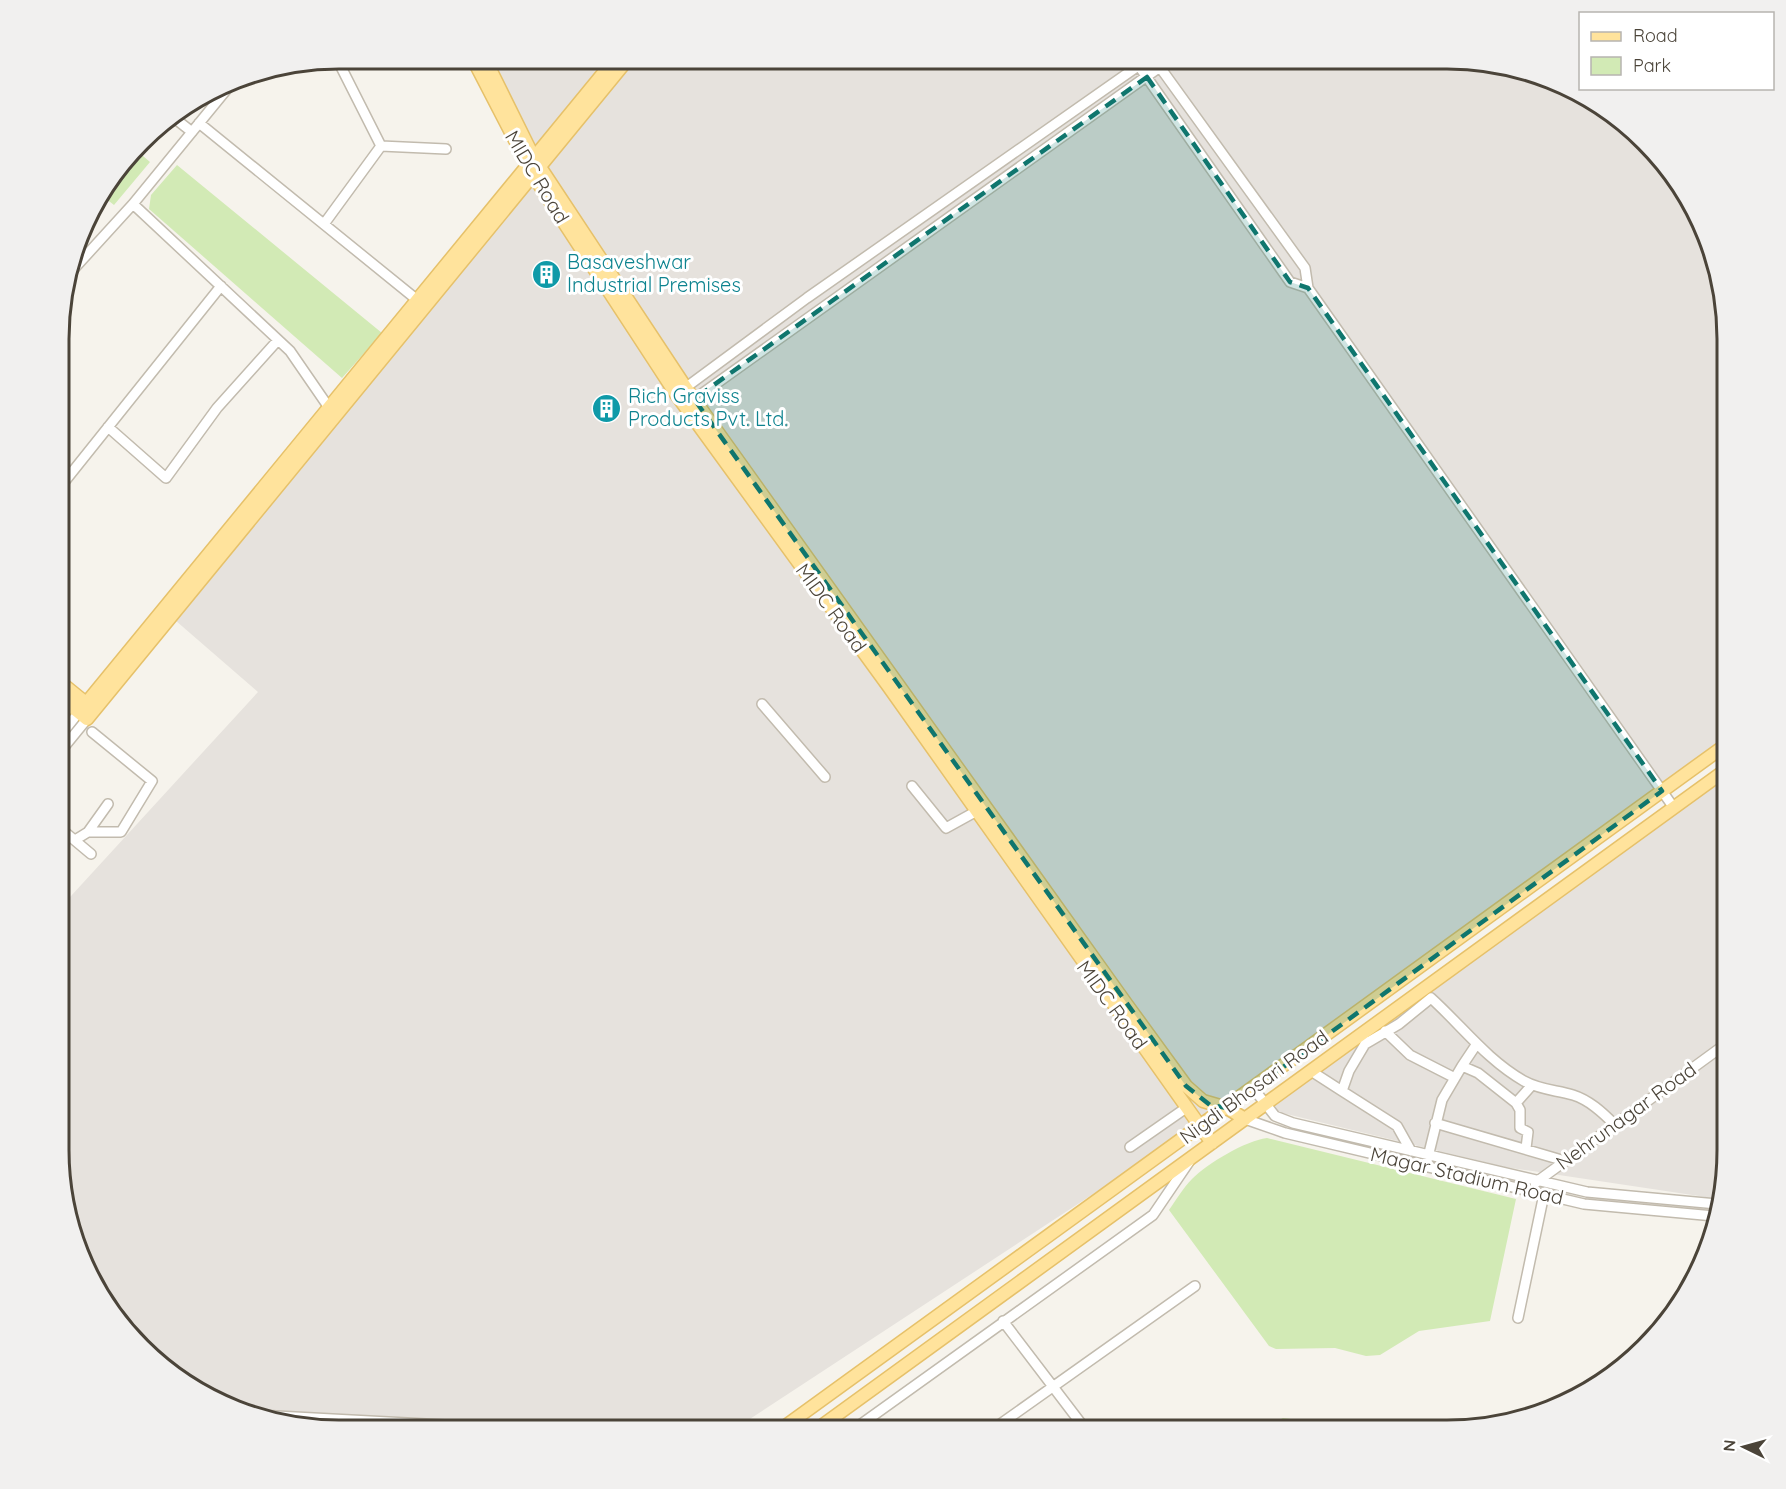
<svg xmlns="http://www.w3.org/2000/svg" width="1786" height="1489" font-family="Quicksand,sans-serif">
	<style>
		.industrial { fill: #e6e2dd }
		.green { fill: #d2eab5 }
		.lines { fill: none; stroke-linecap: round; stroke-linejoin: round }
		.minor-casing { stroke: #c2bbae; stroke-width: 12 }
		.major-casing { stroke: #e6c16a; stroke-width: 15 }
		.minor { stroke: #fff; stroke-width: 9 }
		.major { stroke: #ffe39c; stroke-width: 12 }
		.marked { fill: #0f766e; fill-opacity: 0.2; stroke: #0f766e; stroke-width: 4.5; stroke-dasharray: 12 8; stroke-linejoin: round }
		.labels { text-anchor: middle; stroke-width: 6; stroke-linejoin: round; paint-order: stroke }
		.street-label { font-size: 20px; fill: #4b4439; stroke: #fff }
		.culture-label { font-size: 20px; fill: #0d838f; stroke: #fff; text-anchor: start }
		.rim { fill: none; stroke: #4b4439; stroke-width: 3 }
	</style>
	<rect width="100%" height="100%" fill="#f6f3ec"/>
	<path class="industrial" d="M489 59H606L533 148Z
		M632 59H1465L1555 80 1645 140 1706 231 1727 339V741L1229 1105 733 1430H321L231 1409 141 1349 87 1274 59 1169 60 908 258 692 168 614 342 404 531 187Z
		M1727 774V1168L1719 1199 1505 1167 1266 1109Z"/>
	<path class="green" d="M136 150 150 162 114 205 100 194Z
		M177 165 382 333 342 378 149 209 151 195Z
		M1267 1138 1516 1199 1490 1321 1419 1331 1380 1355 1366 1356 1335 1348 1276 1349 1269 1346 1169 1210C1176 1200 1183 1188 1192 1179 1208 1163 1245 1141 1267 1138Z
		M1283 1418 1376 1430H1260Z"/>
	<g class="lines">
		<defs>
			<path id="minor" d="M337 59 381 146
				M1134 59 1290 282 1308 288
				M1154 59 1305 268 1308 288 1674 808
				M173 117 192 132
				M199 123 421 303
				M381 146 446 149
				M133 204 290 351 332 412
				M324 224 381 146
				M71 272 133 204 232 83
				M681 391 807 298 1148 59
				M689 403 1171 59
				M108 427 166 478 217 408 278 340
				M61 486 221 286
				M762 704 825 777
				M60 736 79 712
				M60 752 87 719
				M912 786 946 828 975 812
				M60 828 91 854
				M88 832H121L152 781 92 732
				M75 840 88 832 108 804
				M1385 1031 1410 1055 1455 1078
				M1365 1040V1044L1349 1071 1342 1091 1397 1126 1411 1151
				M1365 1044 1399 1024 1431 998C1462 1026 1487 1060 1524 1081 1540 1090 1556 1090 1573 1095 1589 1100 1602 1112 1614 1124
				M1462 1066 1476 1045
				M1311 1071 1342 1091
				M1253 1088 1275 1116 1293 1123 1587 1192 1717 1204
				M1516 1103 1520 1110V1128L1528 1132 1526 1148
				M1245 1119 1285 1133 1584 1204 1714 1216
				M1435 1123 1565 1161
				M1130 1147 1186 1108
				M1427 1161 1442 1100 1462 1066 1478 1073 1516 1103 1532 1085
				M1535 1183 1727 1043
				M1518 1318 1544 1194
				M1003 1321 1086 1430
				M258 1415 536 1430
				M853 1430 1153 1215 1189 1162
				M992 1430 1195 1286"/>
			<path id="major" d="M473 59 533 175 676 394 889 687 1212 1143
				M485 59 534 158 686 388 1127 1005 1186 1086 1203 1101 1227 1108 1245 1119
				M60 682 92 708
				M60 697 87 719 628 59
				M79 712 615 59
				M780 1430 1727 744
				M816 1430 1727 769"/>
		</defs>
		<use href="#minor" class="minor-casing"/>
		<use href="#major" class="major-casing"/>
		<use href="#minor" class="minor"/>
		<use href="#major" class="major"/>
	</g>
	<path class="marked" d="M1147 77 1290 282 1308 288 1662 791 1227 1108 1210 1105 1186 1086 694 399Z"/>
	<defs>
		<symbol id="building-disc" viewBox="-11 -11 22 22"><circle r="9.5" fill="#0f9aa8" stroke="#fff"/><path d="M-4-6H4V6H1V3H-1V6H-4ZM-2.5-4.3h1.7v1.8h-1.7ZM.8-4.3h1.7v1.8H.8ZM-2.5-1h1.7V.8h-1.7ZM.8-1h1.7V.8H.8Z" fill="#fff"/></symbol>
	</defs>
	<g fill-rule="evenodd">
		<use href="#building-disc" x="530" y="258" width="33" height="33"/>
		<use href="#building-disc" x="590" y="392" width="33" height="33"/>
	</g>
	<g class="labels">
		<g class="street-label">
			<text transform="translate(537 177) rotate(59)" y="7">MIDC Road</text>
			<text transform="translate(831 608) rotate(54)" y="7">MIDC Road</text>
			<text transform="translate(1112 1005) rotate(54)" y="7">MIDC Road</text>
			<text transform="translate(1254 1087) rotate(-36)" y="7">Nigdi Bhosari Road</text>
			<text transform="translate(1626 1116) rotate(-36)" y="7">Nehrunagar Road</text>
			<text transform="translate(1467 1176) rotate(13)" y="7">Magar Stadium Road</text>
		</g>
		<g class="culture-label">
			<text x="567" y="269">Basaveshwar<tspan x="567" dy="23">Industrial Premises</tspan></text>
			<text x="628" y="403">Rich Graviss<tspan x="628" dy="23">Products Pvt. Ltd.</tspan></text>
		</g>
	</g>
	<path d="M0 0H1786V1489H0ZM339 69H1447A270 270 0 0 1 1717 339V1150A270 270 0 0 1 1447 1420H339A270 270 0 0 1 69 1150V339A270 270 0 0 1 339 69Z" fill="#f1f0ef" fill-rule="evenodd"/>
	<path class="rim" d="M339 69H1447A270 270 0 0 1 1717 339V1150A270 270 0 0 1 1447 1420H339A270 270 0 0 1 69 1150V339A270 270 0 0 1 339 69Z"/>
	<rect x="1579" y="12" width="195" height="78" fill="#ffffff" stroke="#b7b4b0" stroke-width="1.5"/>
	<rect x="1591" y="32" width="30" height="9" fill="#ffe39c" stroke="#b7b4b0" stroke-width="1.5"/>
	<text x="1633" y="42" font-size="18" fill="#4b4439">Road</text>
	<rect x="1591" y="57" width="30" height="18" fill="#d2eab5" stroke="#b7b4b0" stroke-width="1.5"/>
	<text x="1633" y="72" font-size="18" fill="#4b4439">Park</text>
	<g transform="translate(1744 1447) rotate(275)" stroke="#ffffff" stroke-width="4.5" paint-order="stroke">
	<path d="M0-4.5L10 22L0 15L-10 22Z" fill="#4b4439"/>
	<text y="-9" font-size="16" font-weight="bold" text-anchor="middle" fill="#4b4439">N</text>
	</g>
</svg>
